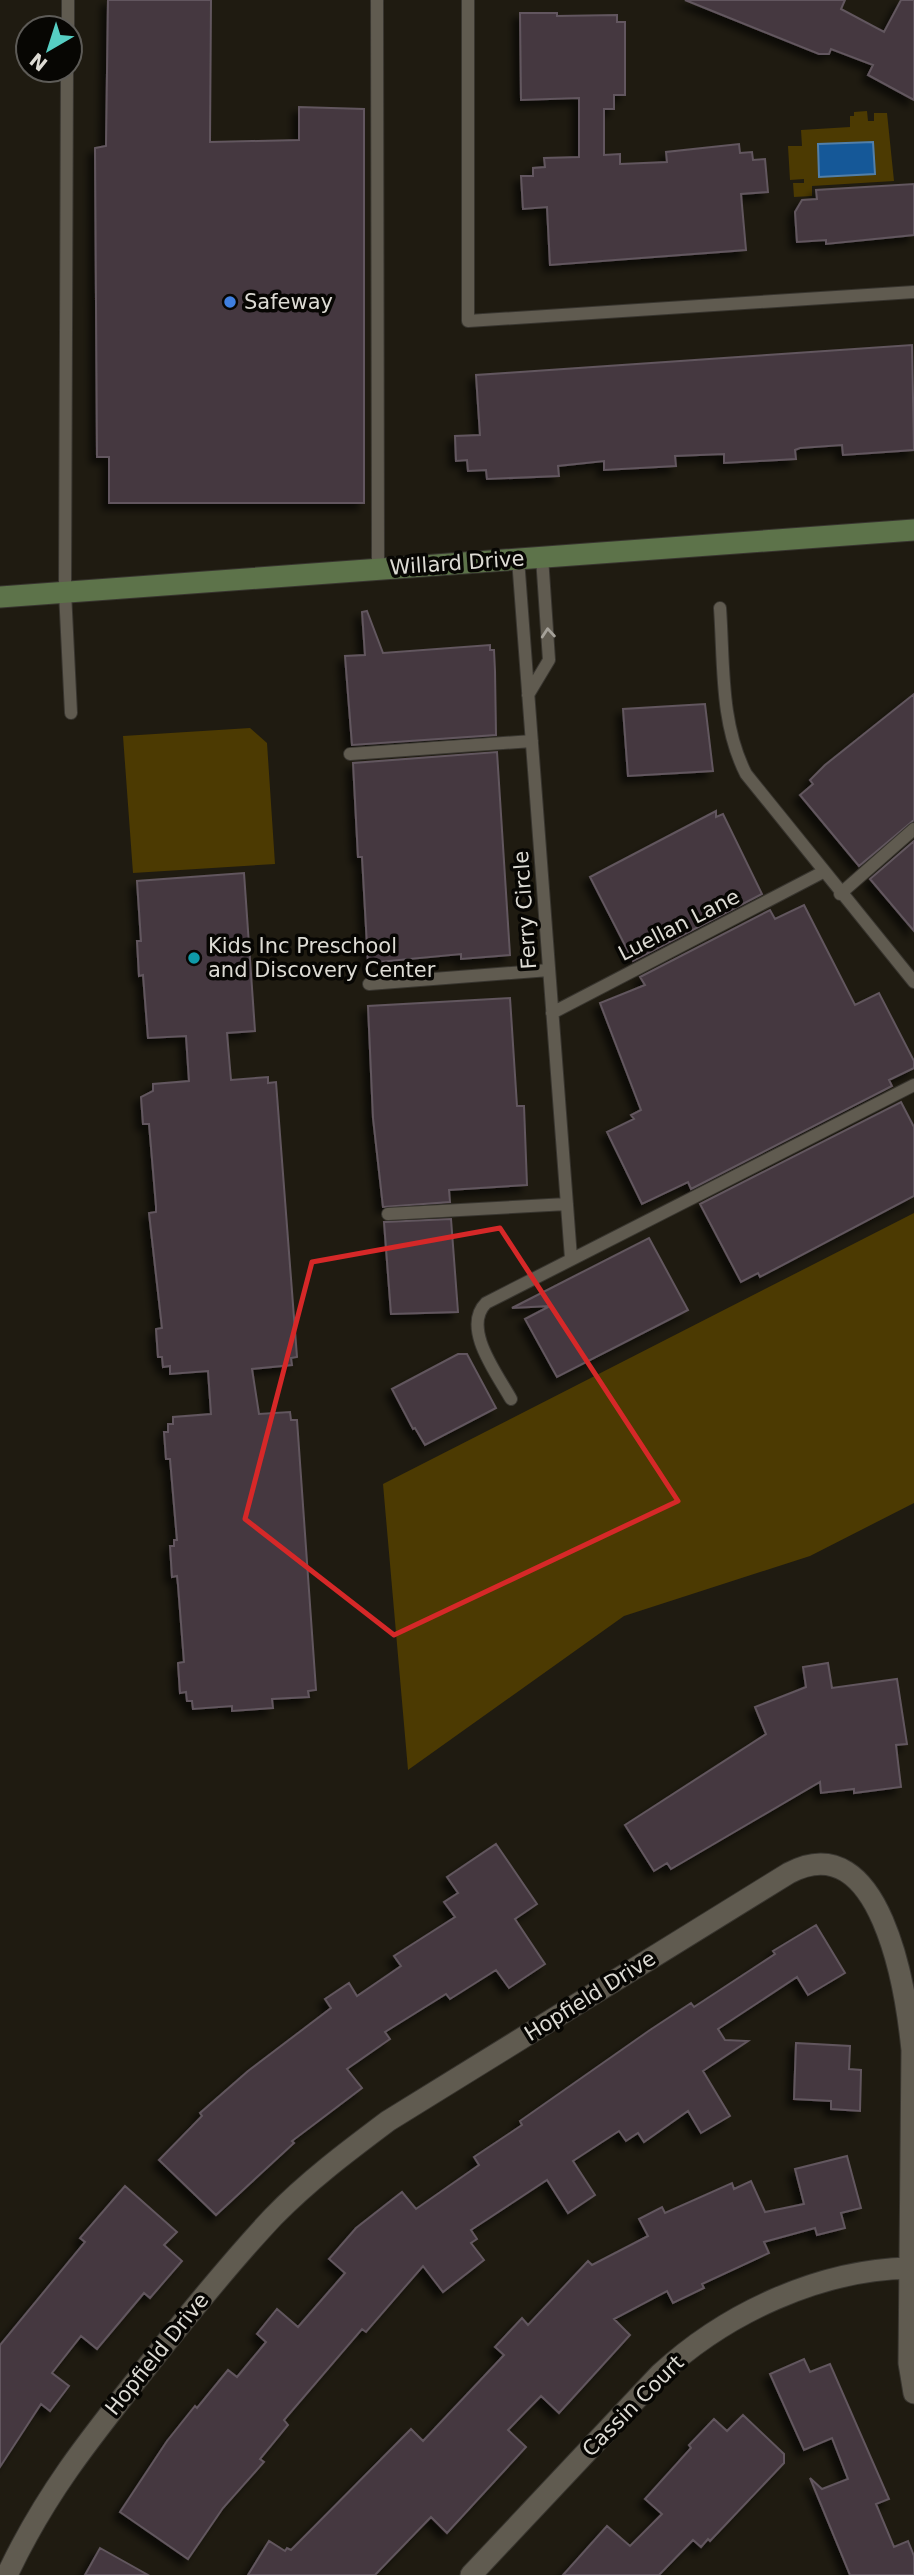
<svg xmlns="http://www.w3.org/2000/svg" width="914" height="2575" font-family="'DejaVu Sans',sans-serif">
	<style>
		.green { fill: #4c3a02 }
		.water { fill: #155898; stroke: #517faa; stroke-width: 2 }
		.building { fill: #443940; stroke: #62575e; stroke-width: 2; filter: url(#shadow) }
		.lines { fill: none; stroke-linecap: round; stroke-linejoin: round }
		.lane-casing { stroke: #38352f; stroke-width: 14 }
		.street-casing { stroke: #38352f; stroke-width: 23 }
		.secondary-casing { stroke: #38352f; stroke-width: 23 }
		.lane { stroke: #605b50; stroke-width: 12 }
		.street { stroke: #605b50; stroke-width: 21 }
		.secondary { stroke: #5d734a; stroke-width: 21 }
		.oneway { stroke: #a5a199 }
		.marked { fill: none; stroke: #d62828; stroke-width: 5; stroke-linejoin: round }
		.shop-dot { fill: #3f7fe0; stroke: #070603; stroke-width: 2.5 }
		.culture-dot { fill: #0f9aa8; stroke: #070603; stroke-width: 2.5 }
		.labels { text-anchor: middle; stroke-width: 7; stroke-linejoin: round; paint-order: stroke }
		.poi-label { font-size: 21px; fill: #dddbd4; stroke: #070603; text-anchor: start }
		.street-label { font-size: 21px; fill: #dddbd4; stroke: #070603 }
	</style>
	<defs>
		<filter id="shadow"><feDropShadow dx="-6" dy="6" stdDeviation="3.5" flood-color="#0009"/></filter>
	</defs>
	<rect width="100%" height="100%" fill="#1f1b11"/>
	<path class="green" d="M867 111 868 121H874V113H887L894 181 812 186V196L794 197 793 183H804V179L790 180 788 146H802L801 130 850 127V116H854V112Z
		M250 728 267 743 275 864 133 873 123 736Z
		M914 1213V1503L810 1556 624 1616 408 1770 383 1484Z"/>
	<path class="water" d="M873 142 875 174 819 177 818 144Z"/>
	<path class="building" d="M108 0H211L210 142 299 140V107L364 109V503H109V457H97L95 148 106 146Z
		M685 0H845L841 9 884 32 901 0H914V100L868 75 873 65 831 49 829 54H819Z
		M520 13H557V16L617 15V22H625V95H614V109H604V155L620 154V164L667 162 666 152 739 144 740 153 752 152 753 160 765 159 768 192 741 194 746 250 550 265 547 207 523 209 521 176H533V168L545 167 544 158 579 157V98L521 100Z
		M914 184V235L826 244V240L797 242 795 212 802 200 817 199 816 190Z
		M912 345 914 450 843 455 842 445 800 448 795 450 796 459 724 463V454L675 456 676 466 604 470V461L558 466 559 476 487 479 486 470 468 471 467 460 456 461 455 436 480 435 476 375Z
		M367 611 383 653 490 645V650H494L495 671 496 735 352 745 345 656 365 655 362 612Z
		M914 694V820L859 866 800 795 813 784 810 780 825 765Z
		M705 704 713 771 628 776 623 709Z
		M497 752 510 955 461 959V954L368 963 362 857H358L353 763Z
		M716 811V817L723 814 762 894 633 961 590 877Z
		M914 841V931L870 879Z
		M244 873 255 1031 227 1033 231 1080 268 1077V1083L276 1082 297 1357 291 1358 292 1365 252 1369 259 1414 290 1412 291 1420H297L316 1690 308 1691 309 1697 272 1699 273 1708 232 1711V1706L193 1709 192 1701H187L186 1692 180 1693 178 1663 184 1662 178 1585 177 1576 172 1577 170 1546H174V1540H177L170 1459H166L164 1432H168V1424H173V1417L211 1414 208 1371 170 1374V1366L163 1367 162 1357H158L156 1329 162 1328 149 1213 156 1212V1206L149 1124H143L141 1097 153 1091V1084L189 1081 186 1036 148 1038 143 975 139 976 137 941H141L137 881Z
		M804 905 855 1005 879 993 914 1061V1068L889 1080 892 1086 691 1189 688 1182 642 1204 607 1132 634 1119 631 1115 641 1110 600 1003 645 985 640 977 770 910 775 919Z
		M510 998 517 1106H524L527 1185 449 1190 450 1202 383 1207 373 1118 368 1006Z
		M901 1102 914 1127V1196L760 1277 758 1273 741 1282 700 1204Z
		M451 1219 458 1312 391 1314 384 1222Z
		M649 1238 688 1310 557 1377 525 1319 550 1306 512 1308Z
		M458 1354H467L496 1408 425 1445 415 1428 413 1429 392 1389Z
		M828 1663 832 1688 897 1679 907 1744 896 1745 901 1787 854 1793V1789L821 1793 820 1782 671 1869 667 1863 654 1871 625 1825 766 1734 755 1707 806 1687 803 1667Z
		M496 1844 537 1904 515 1919 545 1964 509 1988 496 1970 450 1999 446 1994 385 2032 390 2039 347 2069 362 2088 292 2141 294 2143 216 2215 159 2160 202 2116 200 2113 248 2071 331 2008 325 1999 349 1983 357 1996 401 1966 394 1956 455 1917 444 1902 458 1893 447 1877Z
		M816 1925 845 1973 808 1995 797 1977 718 2029 725 2040 748 2041 703 2071 730 2116 701 2133 688 2111 644 2142 638 2133 626 2141 619 2131 573 2161 595 2195 568 2213 547 2180 471 2230 477 2239 471 2243 484 2260 443 2292 423 2266 366 2332 362 2329 284 2420 288 2425 260 2459 264 2462 223 2508 188 2559 120 2512 167 2441 195 2406 197 2408 228 2370 237 2377 266 2342 257 2334 277 2309 298 2327 345 2273 329 2259 356 2228 402 2192 416 2209 479 2165 474 2157 522 2125 520 2121 650 2030 691 2003 694 2007 775 1954 773 1951Z
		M796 2043 850 2046 849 2069 861 2070 860 2111 831 2109V2101L794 2099Z
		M847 2156 861 2208 841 2213 845 2228 817 2235 815 2228 764 2242 769 2253 702 2284 704 2288 673 2303 667 2291 614 2319 630 2335 559 2413 541 2396 508 2430 526 2447 447 2533 431 2517 375 2575H248L269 2541 285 2551 287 2548 291 2550 411 2429 423 2441 504 2355 495 2347 522 2318 528 2325 588 2261 592 2265 648 2236 639 2219 662 2207 665 2213 732 2183 734 2189 751 2181 765 2212 804 2204 795 2169Z
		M125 2186 177 2232 164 2245 182 2261 150 2298 144 2293 97 2349 81 2336 52 2373 69 2386 50 2411 41 2404 0 2467V2345L85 2242 80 2238Z
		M804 2359 810 2372 830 2364 889 2499 876 2504 894 2547 908 2541 914 2556V2575H850L810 2478 822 2489 848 2479 832 2438 804 2450 770 2374Z
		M743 2415 784 2454V2463L710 2541 708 2539 701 2547 693 2540 659 2575H563L607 2526 630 2546 662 2514 645 2499 691 2448 689 2445 714 2419 727 2431Z
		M100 2548 148 2575H85Z"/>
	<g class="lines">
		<defs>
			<path id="lane" d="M377 0 378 569
				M468 0V321L914 292
				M68 28V0
				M67 70 65 592 71 713
				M518 559 571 1258
				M720 608C724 664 720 723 746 774L914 982
				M528 695 549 660 542 557
				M350 754 532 741
				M840 894 914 829
				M369 984 549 970
				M552 1013 823 872
				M388 1214 567 1204
				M511 1399C498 1375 461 1328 486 1303L914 1085"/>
			<path id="street" d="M7 2575C45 2494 91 2437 146 2368 187 2316 228 2265 273 2217 308 2181 348 2151 388 2121L789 1873C881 1824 906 1990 912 2050L909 2363 914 2393
				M471 2575 660 2374C726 2313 819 2270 909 2268"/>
			<path id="secondary" d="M0 597 914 530"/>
		</defs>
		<use href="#lane" class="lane-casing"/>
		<use href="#street" class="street-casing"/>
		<use href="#secondary" class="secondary-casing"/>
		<use href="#lane" class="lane"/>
		<use href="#street" class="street"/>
		<use href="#secondary" class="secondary"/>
	</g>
	<defs><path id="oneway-chevron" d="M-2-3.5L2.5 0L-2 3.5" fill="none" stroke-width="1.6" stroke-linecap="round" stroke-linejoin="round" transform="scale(1.75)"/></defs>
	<use class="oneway" href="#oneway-chevron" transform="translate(548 633) rotate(-95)"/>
	<path class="marked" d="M500 1228 678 1501 394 1635 245 1519 312 1262Z"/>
	<circle class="shop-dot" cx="230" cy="302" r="7"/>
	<circle class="culture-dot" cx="194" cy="958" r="7"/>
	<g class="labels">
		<g class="poi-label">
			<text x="244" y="309">Safeway</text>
			<text x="208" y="953">Kids Inc Preschool<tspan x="208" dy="24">and Discovery Center</tspan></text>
		</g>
		<g class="street-label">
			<text transform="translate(457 563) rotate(-4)" y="7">Willard Drive</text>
			<text transform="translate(525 910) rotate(-94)" y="7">Ferry Circle</text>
			<text transform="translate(679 925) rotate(-27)" y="7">Luellan Lane</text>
			<text transform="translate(590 1996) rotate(-32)" y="7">Hopfield Drive</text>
			<text transform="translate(157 2354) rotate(-51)" y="7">Hopfield Drive</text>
			<text transform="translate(633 2406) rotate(-45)" y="7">Cassin Court</text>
		</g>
	</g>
	<g transform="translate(49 49) rotate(219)"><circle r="33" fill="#070603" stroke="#5d5b57" stroke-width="2"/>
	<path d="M0-5L12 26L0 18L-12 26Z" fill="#56cec3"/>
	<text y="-10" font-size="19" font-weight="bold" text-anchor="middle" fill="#dddbd4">N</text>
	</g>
</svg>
